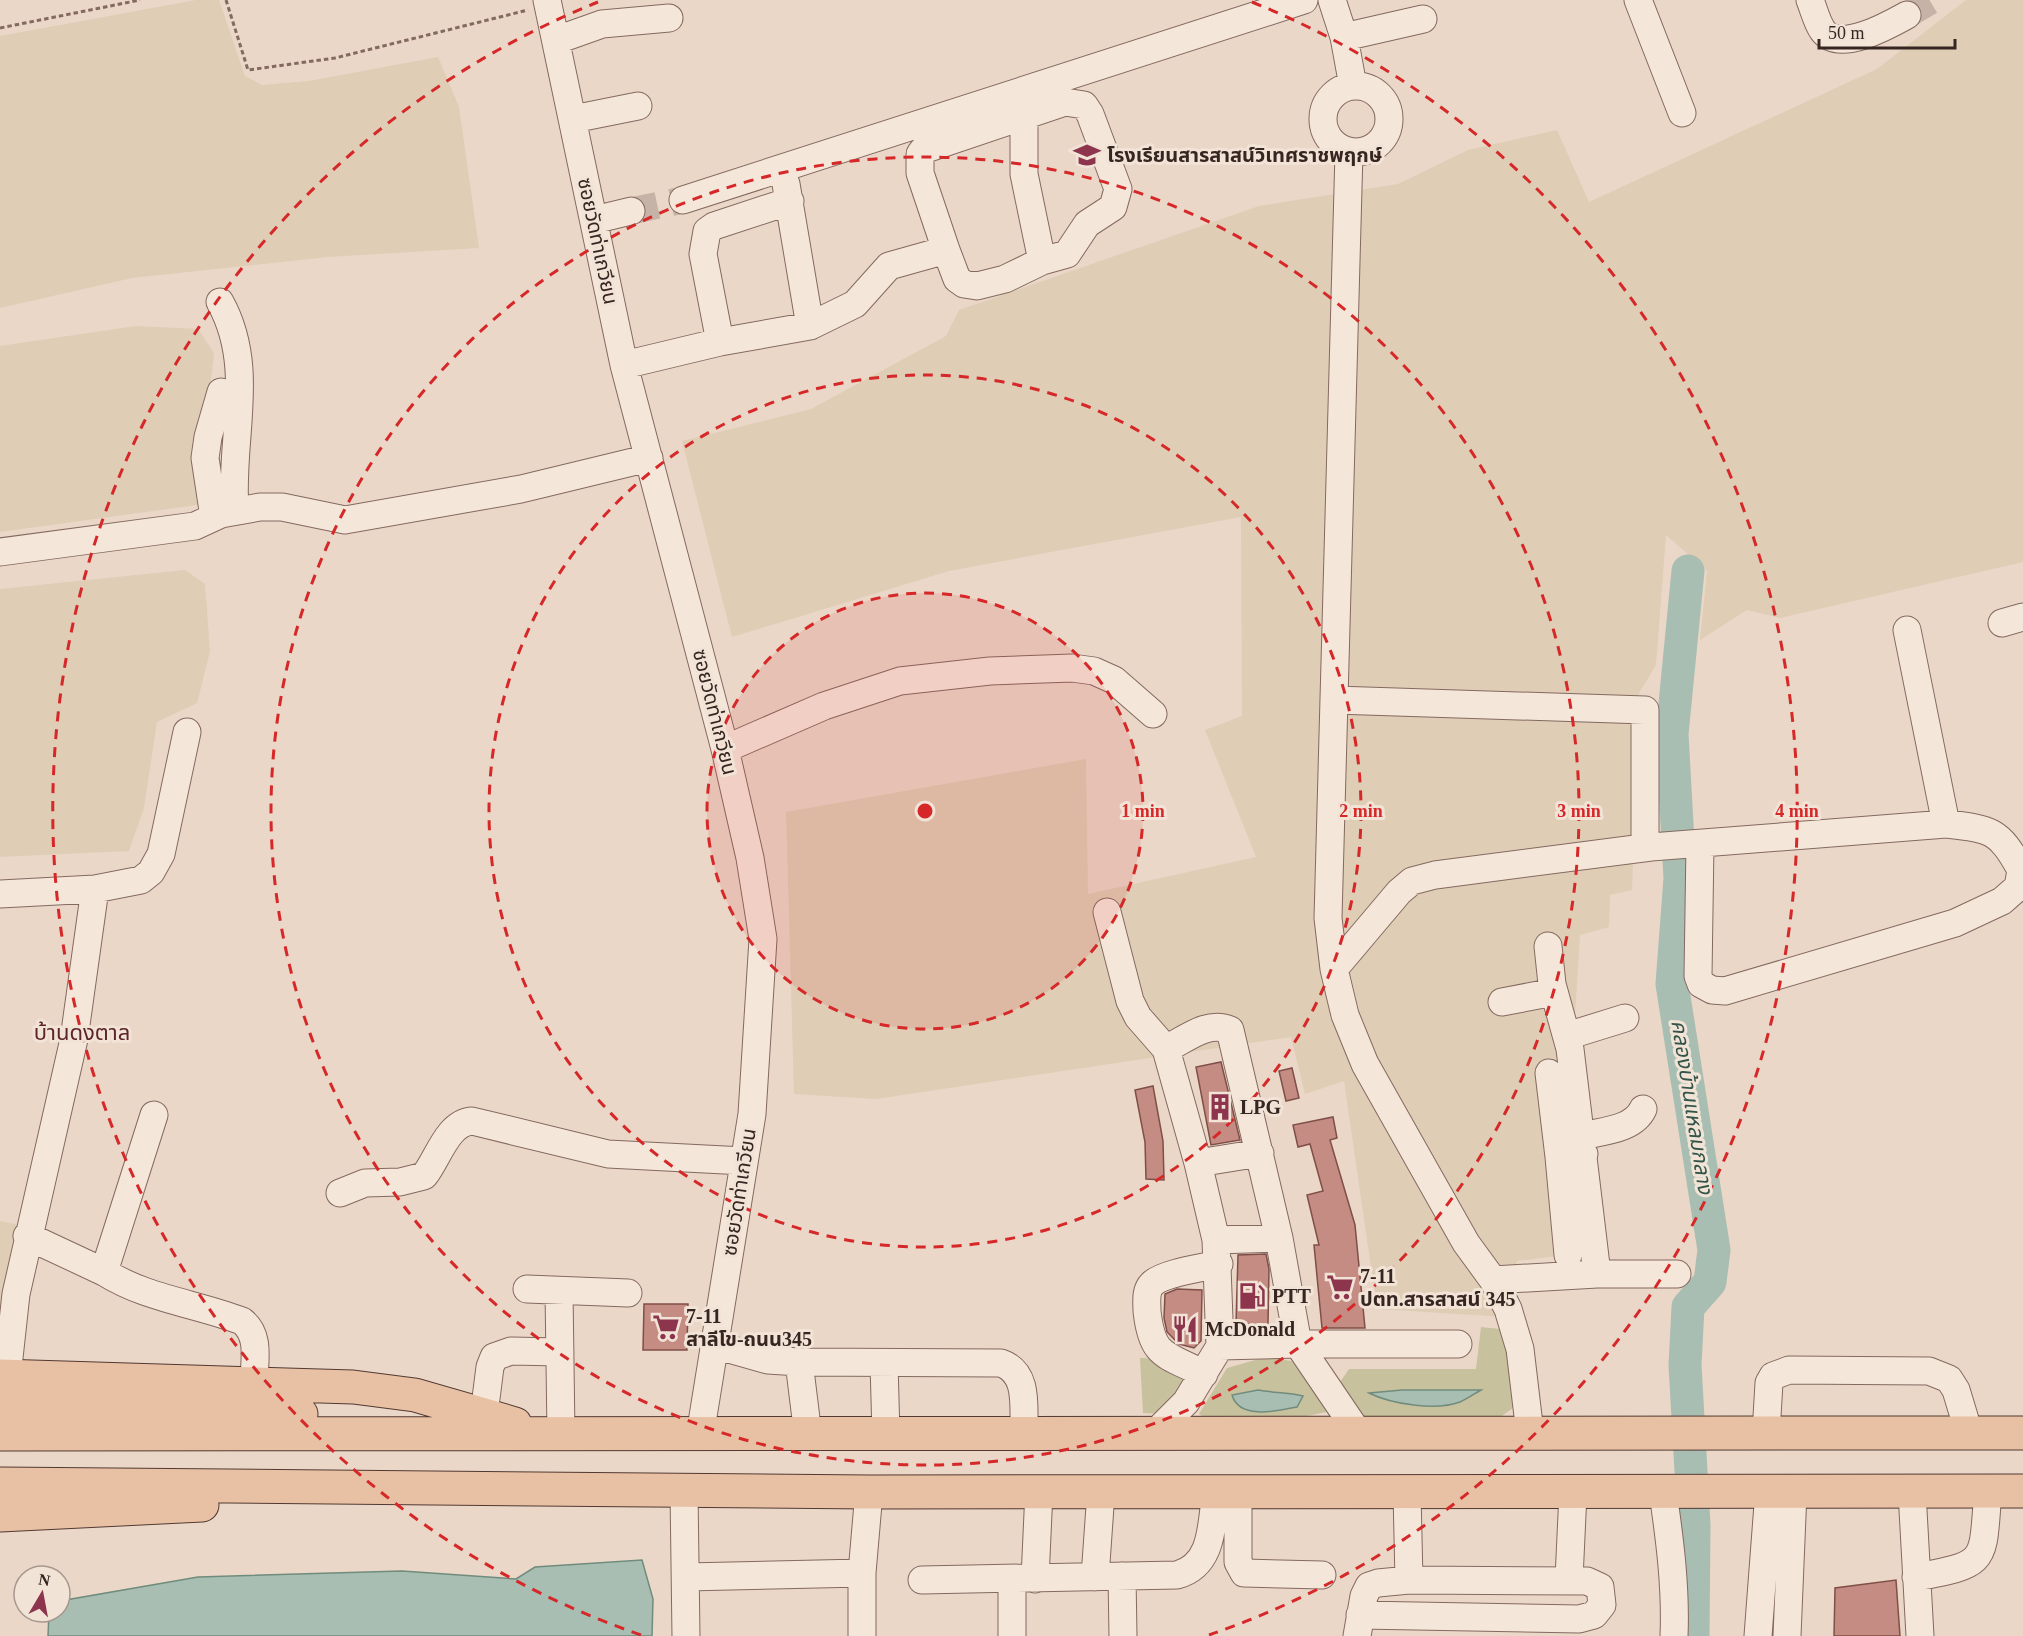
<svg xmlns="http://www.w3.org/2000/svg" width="2023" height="1636" font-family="'Times New Roman','Noto Sans Thai',serif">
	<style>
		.farmland { fill: #dfcdb6 }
		.green { fill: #c7c19d }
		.water { fill: #a8beb2; stroke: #708c7d; stroke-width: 1.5 }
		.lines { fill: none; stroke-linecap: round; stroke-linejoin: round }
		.river { stroke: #a8beb2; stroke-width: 33 }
		.building { fill: #c48c82; stroke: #804f47; stroke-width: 1.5 }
		.minor-tunnel { stroke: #c6b3a7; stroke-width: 27; stroke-dasharray: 27 14; stroke-linecap: butt }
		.minor-casing { stroke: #84695f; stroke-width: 29 }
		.major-casing { stroke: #523932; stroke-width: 35 }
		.path { stroke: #84695f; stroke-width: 3; stroke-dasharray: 4.5 3; stroke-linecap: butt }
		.minor { stroke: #f5e6da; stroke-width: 27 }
		.major { stroke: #e8c1a4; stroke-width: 33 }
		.ring { fill: none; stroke: #d62828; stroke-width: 3; stroke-dasharray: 10 8 }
		.labels { text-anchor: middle; stroke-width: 6; stroke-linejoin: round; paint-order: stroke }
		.poi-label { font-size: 20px; font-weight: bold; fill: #362521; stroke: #f2e3d7; text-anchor: start }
		.street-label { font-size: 20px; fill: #362521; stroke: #f2e3d7 }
		.water-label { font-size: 21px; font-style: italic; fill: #325449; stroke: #f2e3d7 }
		.quarter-label { font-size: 22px; fill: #5e2528; stroke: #f2e3d7 }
		.centre { fill: #d62828; stroke: #f2e3d7; stroke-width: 3 }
		.ring-label { font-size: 18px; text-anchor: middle; font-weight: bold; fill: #d62828; stroke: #f2e3d7; stroke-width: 6; stroke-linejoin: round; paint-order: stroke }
	</style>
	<rect width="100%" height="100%" fill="#ead7c8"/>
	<path class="farmland" d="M196 0H219L245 76 262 85 309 81 438 57 459 107 479 248 328 257 132 278 0 308V36Z
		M1966 0H2023V562L1780 618 1747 610 1700 640 1707 571 1666 535 1656 665 1639 693 1632 890 1610 895 1609 927 1580 935 1574 1030 1589 1252 1517 1261 1506 1317 1377 1309 1344 1081 1305 1094 1291 1037 876 1099 794 1094 786 812 1086 759 1088 894 1256 857 1205 730 1242 716 1241 517 949 571 732 637 682 441 811 409 946 336 959 310 1259 206 1398 184 1468 150 1557 130 1589 202 1877 69Z
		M136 326 198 329 214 353 197 505 0 532V346Z
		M185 570 205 584 210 651 197 703 157 722 144 808 129 851 0 857V589Z
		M0 1221 20 1225 0 1339Z"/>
	<path class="green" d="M1481 1327 1510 1330 1517 1397 1513 1408 1499 1418 1365 1419 1338 1385 1349 1369H1476Z
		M1266 1357 1298 1362 1331 1411 1302 1417 1205 1418 1199 1414 1227 1368Z
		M1140 1358C1161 1358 1176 1366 1187 1384L1159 1414 1143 1413Z"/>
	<path class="water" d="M1258 1390C1274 1393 1288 1392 1303 1396L1297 1407C1277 1411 1239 1420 1232 1395Z
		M1402 1390H1481C1474 1394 1467 1399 1460 1402 1436 1411 1391 1404 1369 1393Z
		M642 1560 653 1599 652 1636H48L49 1612H60V1601L198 1577 402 1571 516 1579 535 1567Z"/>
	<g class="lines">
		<path class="river" d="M1688 571 1672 734 1680 878 1672 984 1714 1250 1710 1282 1688 1307 1685 1365 1694 1525 1693 1636"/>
	</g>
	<path class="building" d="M1221 1062 1240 1140 1211 1145 1196 1067Z
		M1292 1068 1299 1098 1286 1101 1279 1071Z
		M1153 1086 1163 1141 1164 1180 1146 1179 1145 1142 1135 1090Z
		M1333 1117 1337 1138 1330 1140 1355 1225 1365 1328H1322L1314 1245H1319L1307 1195 1323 1191 1310 1144 1298 1147 1293 1125Z
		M1266 1254 1269 1269 1268 1324H1236L1238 1255Z
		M1177 1289 1202 1290 1201 1341 1194 1348 1179 1344 1167 1332 1164 1318 1165 1294Z
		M644 1304H688L687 1350H643Z
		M1896 1580 1900 1636H1834L1835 1588Z"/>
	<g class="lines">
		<path class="minor-tunnel" d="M1907 15 1932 0
			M631 211 683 200"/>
		<defs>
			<path id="minor" d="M547 0 624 365 725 749 750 858 763 939 752 1114 700 1435
				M1332 0 1344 37 1353 86
				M1638 0 1682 113
				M1810 0C1814 10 1817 23 1823 31 1840 53 1889 25 1907 15
				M1344 37 1423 19
				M557 40 602 24 669 18
				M1323 119a33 33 0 1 1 66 0a33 33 0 1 1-66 0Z
				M1065 102 1084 105 1090 114 1118 189 1113 207 1087 224 1067 254 1042 261 1005 279 977 286 964 284 957 279 946 250 920 173V154L923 150Z
				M1024 117V174L1042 261
				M573 119 638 106
				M1349 152 1328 918 1334 969 1345 1015 1365 1064 1466 1243 1493 1280 1508 1309 1520 1349 1530 1433
				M786 184 810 326
				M683 200 1304 0
				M594 220 631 211
				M220 302C257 368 229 440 235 511
				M720 342 703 254 707 231 714 226 790 201
				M624 365 720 342 810 326 855 304 889 266 946 250
				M214 517 205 458 208 437 221 392
				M0 552 195 526 221 514 260 507H282L345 520 521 489 649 458
				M2002 623 2023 617
				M1907 630 1946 824
				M1335 700 1645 710V848
				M725 749 824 706 900 681 990 671 1072 668 1094 671 1114 680 1153 714
				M0 894 95 889 141 880 151 872 161 854 187 732
				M1107 912 1130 1001 1138 1017 1166 1049 1198 1163 1216 1240 1220 1346
				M1334 969 1399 892 1412 881 1435 875 1651 847 1946 824C1992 829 1999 830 2021 870L2018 887 2002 901 1955 923 1725 991 1712 990 1701 984 1698 976 1700 844
				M1502 1002 1554 992
				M1567 1036 1625 1018
				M1166 1049C1186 1039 1208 1020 1230 1030L1279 1238 1298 1344H1458
				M1549 1073 1559 1157 1584 1154
				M154 1115 104 1272C147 1299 195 1303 242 1321 261 1336 254 1361 254 1382
				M1582 1136C1602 1131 1633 1130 1643 1109
				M1559 1157 1568 1255
				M1198 1163 1260 1153
				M340 1193 365 1183 400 1182 424 1176C438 1159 447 1123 472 1121L608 1154 744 1161
				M27 1236 104 1272
				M1216 1240 1279 1238
				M1597 1274H1677
				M1493 1280 1597 1274 1570 1049 1552 984 1548 946
				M527 1289 628 1293
				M559 1291 561 1434
				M715 1345 768 1360 799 1362 1001 1363C1030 1373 1023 1409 1024 1435
				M799 1362 808 1435
				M884 1363 886 1435
				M1204 1374C1166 1354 1152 1358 1147 1311 1147 1302 1145 1291 1152 1284 1163 1273 1202 1268 1219 1264
				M7 1376 16 1294 74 1039 95 889
				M484 1414 490 1367 494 1357 511 1351 560 1352
				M1766 1433 1769 1383 1773 1376 1789 1370 1929 1371 1949 1379 1956 1390 1969 1433
				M1154 1434 1186 1402 1220 1346 1298 1344 1359 1434
				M684 1491 686 1636
				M1238 1492V1562L1244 1573 1322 1575
				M1912 1492 1920 1636
				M1663 1493C1670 1541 1676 1588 1674 1636
				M1122 1576 1123 1636
				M686 1577 862 1573
				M1095 1577 1101 1492
				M1916 1577C1990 1564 1982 1562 1988 1491
				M1035 1579 1039 1491
				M1569 1579 1573 1493
				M922 1580 1177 1575C1214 1565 1211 1524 1216 1492
				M1360 1615 1579 1619 1594 1615 1602 1605 1600 1587 1587 1581 1409 1580
				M862 1636V1573L869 1492
				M1012 1636V1580
				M1357 1636 1364 1596 1369 1586 1378 1583 1409 1580 1407 1493
				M1758 1636 1769 1491
				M1787 1636 1793 1492"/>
			<path id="major" d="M0 1376 353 1387 415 1395 515 1424
				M0 1402 301 1414
				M0 1434 2023 1433
				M0 1484 869 1492 2023 1491
				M0 1515 202 1505"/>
		</defs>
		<use href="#minor" class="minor-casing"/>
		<use href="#major" class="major-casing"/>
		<path class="path" d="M226 0 248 70 335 58 528 10
			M0 28 140 0"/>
		<use href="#minor" class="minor"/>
		<use href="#major" class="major"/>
	</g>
	<circle cx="925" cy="811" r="218" fill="#d62828" fill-opacity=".12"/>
	<g class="ring">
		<circle cx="925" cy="811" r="218"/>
		<circle cx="925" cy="811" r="436"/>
		<circle cx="925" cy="811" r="654"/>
		<path d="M641 1635A872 872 0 0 1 598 2M1252 2A872 872 0 0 1 1209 1635"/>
	</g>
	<defs>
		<symbol id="school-bare" viewBox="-9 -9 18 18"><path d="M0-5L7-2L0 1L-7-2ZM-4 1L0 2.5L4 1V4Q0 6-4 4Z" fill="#8c354d" stroke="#f2e3d7" stroke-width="2.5" paint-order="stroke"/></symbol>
		<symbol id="building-bare" viewBox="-9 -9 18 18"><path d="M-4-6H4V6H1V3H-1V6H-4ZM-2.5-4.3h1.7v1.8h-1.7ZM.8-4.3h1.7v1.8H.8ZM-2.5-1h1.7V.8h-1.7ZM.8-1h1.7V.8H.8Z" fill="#8c354d" stroke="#f2e3d7" stroke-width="2.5" paint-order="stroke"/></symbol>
		<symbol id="supermarket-bare" viewBox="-9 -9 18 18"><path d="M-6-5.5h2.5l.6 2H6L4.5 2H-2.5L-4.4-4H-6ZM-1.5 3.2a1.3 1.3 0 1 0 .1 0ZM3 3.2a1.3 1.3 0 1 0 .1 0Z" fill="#8c354d" stroke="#f2e3d7" stroke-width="2.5" paint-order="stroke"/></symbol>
		<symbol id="fuel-bare" viewBox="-9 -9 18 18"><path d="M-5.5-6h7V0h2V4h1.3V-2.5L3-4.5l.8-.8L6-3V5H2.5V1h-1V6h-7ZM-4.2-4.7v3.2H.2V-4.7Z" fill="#8c354d" stroke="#f2e3d7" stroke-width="2.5" paint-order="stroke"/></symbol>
		<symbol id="restaurant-bare" viewBox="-9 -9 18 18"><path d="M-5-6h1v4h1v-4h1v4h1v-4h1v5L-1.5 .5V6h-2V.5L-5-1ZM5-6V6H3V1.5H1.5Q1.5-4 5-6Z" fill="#8c354d" stroke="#f2e3d7" stroke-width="2.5" paint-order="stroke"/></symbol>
	</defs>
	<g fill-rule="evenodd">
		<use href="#school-bare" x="1068" y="136" width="38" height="38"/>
		<use href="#building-bare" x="1201" y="1088" width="38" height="38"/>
		<use href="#supermarket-bare" x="1321" y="1268" width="38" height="38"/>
		<use href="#fuel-bare" x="1233" y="1277" width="38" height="38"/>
		<use href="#supermarket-bare" x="647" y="1308" width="38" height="38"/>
		<use href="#restaurant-bare" x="1166" y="1310" width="38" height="38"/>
	</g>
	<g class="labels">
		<g class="poi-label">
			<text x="1107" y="162">โรงเรียนสารสาสน์วิเทศราชพฤกษ์</text>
			<text x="1240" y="1114">LPG</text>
			<text x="1360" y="1283">7-11<tspan x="1360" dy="23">ปตท.สารสาสน์ 345</tspan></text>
			<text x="1272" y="1303">PTT</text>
			<text x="686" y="1323">7-11<tspan x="686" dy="23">สาลีโข-ถนน345</tspan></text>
			<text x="1205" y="1336">McDonald</text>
		</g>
		<g class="street-label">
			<text transform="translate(598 241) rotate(78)" y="7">ซอยวัดท่าเกวียน</text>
			<text transform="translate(715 712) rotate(76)" y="7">ซอยวัดท่าเกวียน</text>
			<text transform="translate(739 1192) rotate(-81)" y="7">ซอยวัดท่าเกวียน</text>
		</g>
		<g class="water-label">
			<text transform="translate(1692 1107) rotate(81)" y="7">คลองบ้านแหลมกลาง</text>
		</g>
		<g class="quarter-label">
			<text x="82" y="1040">บ้านดงตาล</text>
		</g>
	</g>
	<circle cx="925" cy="811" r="9" class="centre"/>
	<g class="ring-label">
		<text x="1143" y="817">1 min</text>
		<text x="1361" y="817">2 min</text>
		<text x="1579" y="817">3 min</text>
		<text x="1797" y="817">4 min</text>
	</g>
	<g transform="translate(42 1594) rotate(10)"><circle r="28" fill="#f2e3d7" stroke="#a7978e" stroke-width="1.5"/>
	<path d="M0-4.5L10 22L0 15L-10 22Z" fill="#8c354d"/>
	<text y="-9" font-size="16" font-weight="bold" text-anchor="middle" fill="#362521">N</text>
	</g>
	<path d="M1819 39v9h136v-9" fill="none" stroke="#362521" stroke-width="3"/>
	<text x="1828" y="39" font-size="18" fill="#362521" stroke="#f2e3d7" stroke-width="4.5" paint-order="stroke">50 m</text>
</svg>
